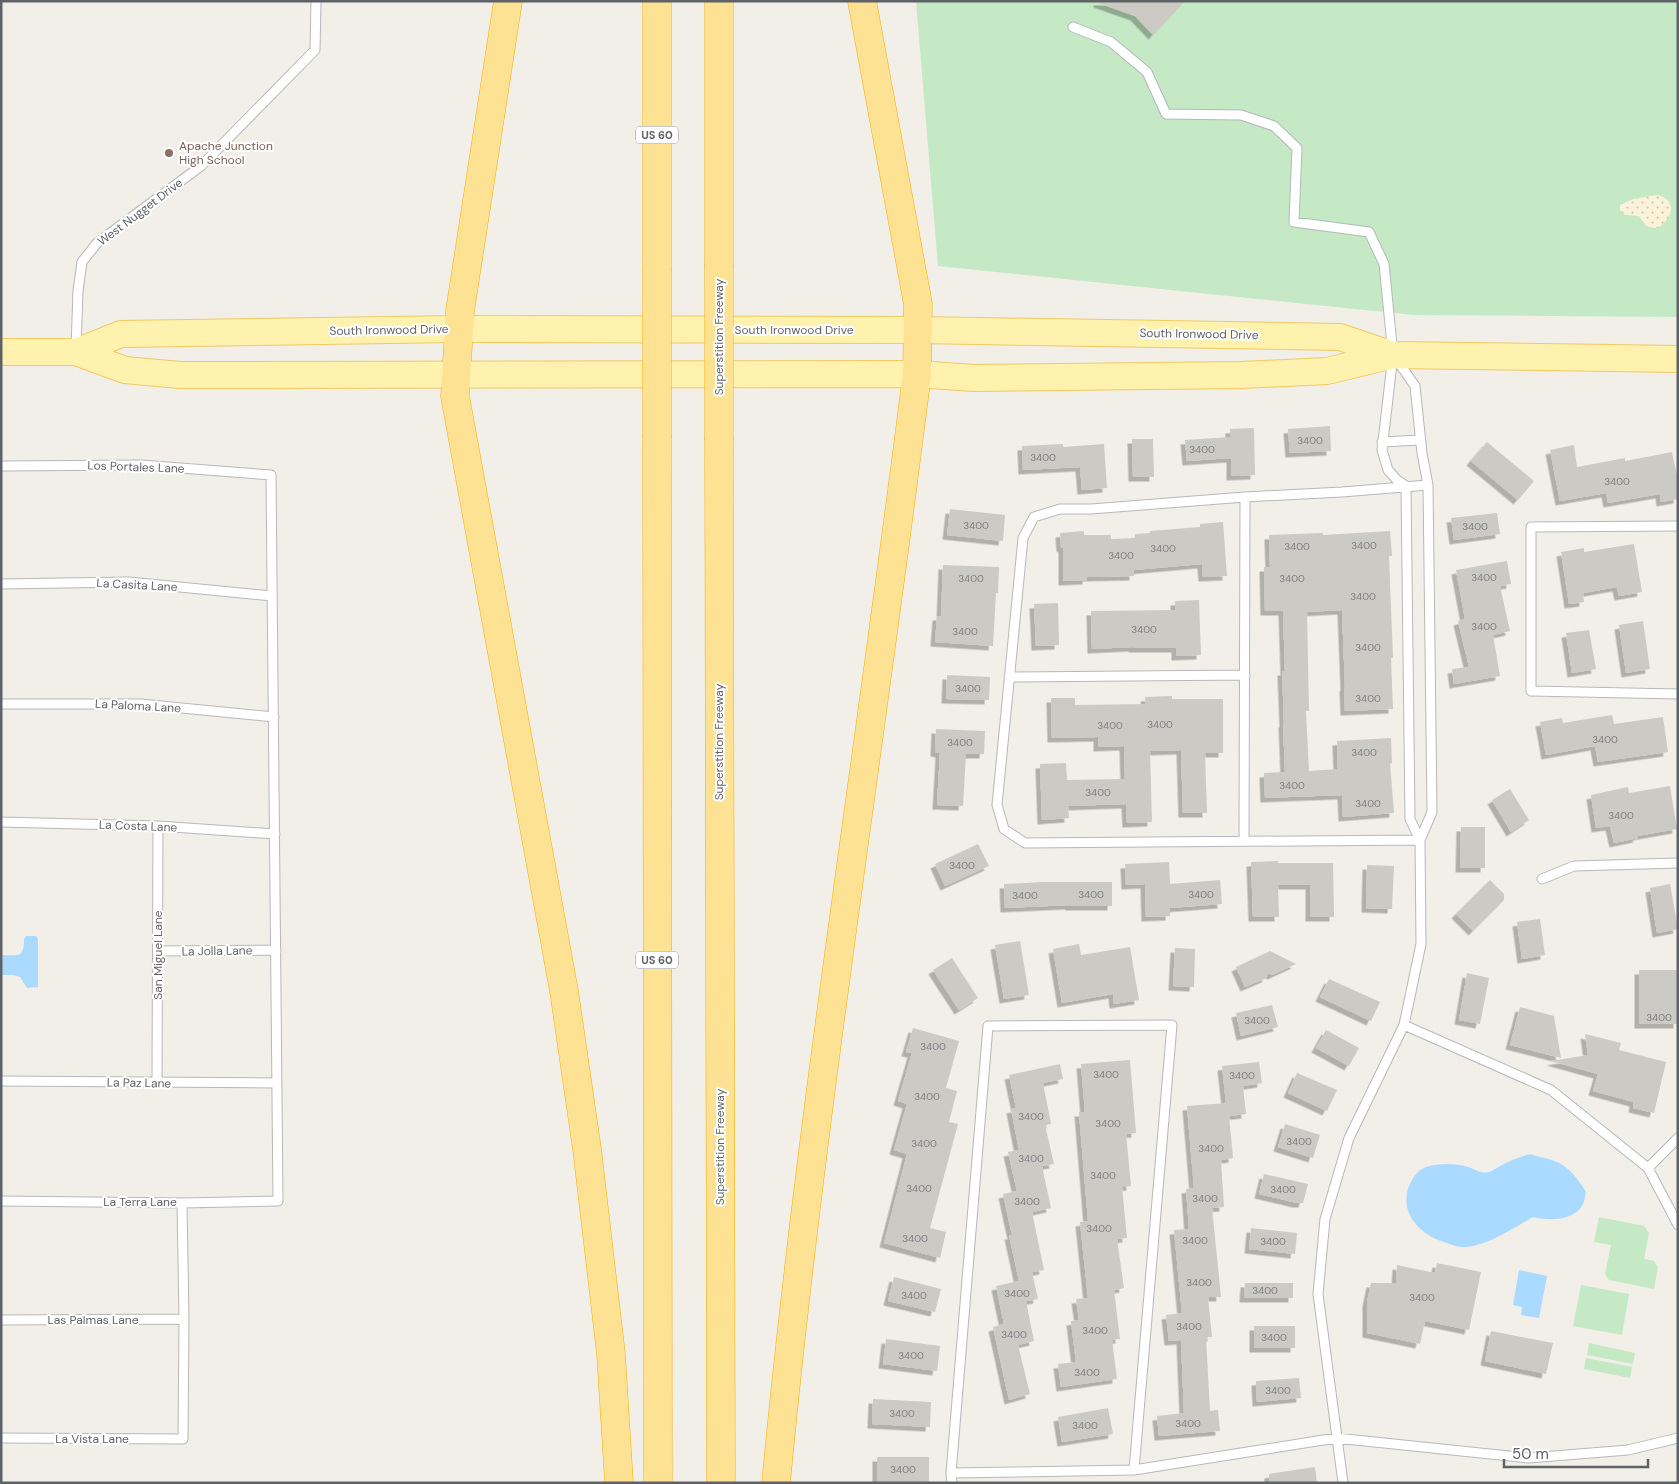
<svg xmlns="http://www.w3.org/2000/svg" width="1679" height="1484" font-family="'DM Sans',sans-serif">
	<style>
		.green { fill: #c5e8c5 }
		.sand { fill: url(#sand-dots) }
		.water { fill: #aadaff }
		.building { fill: #cccac5; filter: url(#shadow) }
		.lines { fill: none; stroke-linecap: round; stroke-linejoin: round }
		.lane-casing { stroke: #b5b8bc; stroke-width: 11 }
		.primary-casing { stroke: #f2c960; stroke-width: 28 }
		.highway-casing { stroke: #f9ab00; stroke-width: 29 }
		.lane { stroke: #fff; stroke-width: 9 }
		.primary { stroke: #fff2af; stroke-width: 26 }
		.highway { stroke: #fde293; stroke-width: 28 }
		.highway-bridge-casing { stroke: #f9ab00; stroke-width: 29; stroke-linecap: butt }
		.highway-bridge { stroke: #fde293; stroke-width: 28 }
		.education-dot { fill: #8d6e63; stroke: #fff; stroke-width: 2 }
		.labels { text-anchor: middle; stroke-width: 4; stroke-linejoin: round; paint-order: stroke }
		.number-label { font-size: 10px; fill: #7a7d7f }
		.shield { fill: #fff; stroke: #8f9295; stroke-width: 1 }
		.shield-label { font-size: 11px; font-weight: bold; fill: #5f6368 }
		.education-label { font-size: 12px; fill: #785e54; stroke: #fff; text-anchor: start }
		.street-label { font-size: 12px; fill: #5f6368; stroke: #fff }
	</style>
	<defs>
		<pattern id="sand-dots" width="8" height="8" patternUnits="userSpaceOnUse" patternTransform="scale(1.25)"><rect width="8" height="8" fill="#fbf3d9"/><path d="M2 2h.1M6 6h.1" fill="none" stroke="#cec8b4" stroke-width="1.8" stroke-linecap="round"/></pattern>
		<filter id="shadow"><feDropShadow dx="-4.5" dy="4.5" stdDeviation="0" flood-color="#0004"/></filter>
	</defs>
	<rect width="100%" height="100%" fill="#f1efe8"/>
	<path class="green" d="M916 1H1678V317L1414 315 938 266Z
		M1599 1217 1644 1226 1649 1233 1644 1259 1654 1261 1658 1267 1654 1289 1609 1280 1605 1274 1611 1245 1594 1242Z
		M1581 1285 1629 1294 1622 1335 1573 1326Z
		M1589 1343 1635 1353 1633 1364 1587 1355Z
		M1586 1358 1632 1367 1630 1378 1584 1369Z"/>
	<path class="sand" d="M1657 195C1678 200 1673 218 1658 228L1647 227 1639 216 1625 215 1620 210V205L1633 199Z"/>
	<path class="water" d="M26 936H36L38 939V987L27 988 20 977 14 975H1V955C18 955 24 959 24 939Z
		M1530 1154C1538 1157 1547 1158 1554 1161 1568 1165 1579 1180 1586 1192 1585 1195 1585 1200 1583 1204 1575 1221 1548 1221 1533 1217 1512 1229 1491 1244 1467 1247 1459 1248 1449 1244 1441 1241 1419 1233 1399 1212 1409 1186 1413 1178 1416 1171 1426 1167 1439 1163 1458 1163 1471 1168 1477 1170 1481 1174 1489 1172 1493 1171 1498 1167 1502 1165 1511 1160 1520 1157 1530 1154Z
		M1519 1270 1547 1276 1539 1318 1521 1315 1522 1307 1513 1305Z"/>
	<path class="building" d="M1098 1H1185L1153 35 1135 16 1098 3Z
		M1330 426 1331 451 1290 453 1288 429Z
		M1254 428 1255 475 1231 476V458L1187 461 1185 440 1230 437V429Z
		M1132 439H1153L1154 477H1133Z
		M1487 442 1534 481 1518 500 1471 461Z
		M1063 444V447L1104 444 1107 488 1082 490 1080 467 1023 470 1022 446Z
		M1574 445 1577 467 1625 458V461L1672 452 1678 481V499L1661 502 1660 494 1608 503 1606 493 1560 501 1550 450Z
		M950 509 1005 515 1003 541 947 535Z
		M1497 513 1500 534 1454 540 1451 518Z
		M1223 522 1227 576 1203 577 1202 564 1134 570V576L1087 577V580L1063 581V548L1061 547 1060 533 1084 531V535H1111V539L1135 538V534L1150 533V531L1200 527V524Z
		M1390 531 1392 556H1389L1393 658H1391L1393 709 1345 711 1344 687H1345L1342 610 1307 612 1309 711H1306L1309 771 1338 769 1337 741 1391 738 1392 763 1390 764 1394 813 1343 817 1342 795 1265 798 1264 773 1285 772 1283 723H1284L1282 671H1285L1283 611H1265L1264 567H1270L1269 535 1323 533V535Z
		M1634 544 1642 592 1619 596 1617 587 1583 593 1584 602 1569 604 1561 552 1584 548V552Z
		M1507 561 1511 584 1500 586 1510 631 1493 635 1500 676 1454 684 1452 669 1469 667 1458 621 1465 619 1456 570Z
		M943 565 999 567 998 593H996L993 646 935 642 937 616H941Z
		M1199 600 1201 655 1176 656V648H1133V647L1092 649 1091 611 1175 610V601Z
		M1058 603 1059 645 1036 646 1034 604Z
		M1643 621 1650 669 1626 673 1619 625Z
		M1589 630 1596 669 1572 673 1566 633Z
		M947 675 990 677 989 700 946 699Z
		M1172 696V699H1223V753H1205L1207 813H1183L1181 750 1150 751 1152 822 1127 823 1126 804 1068 806 1069 818 1042 820 1040 764 1066 763 1067 780 1125 779 1124 746 1098 747V737L1052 738 1051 698H1075V705L1146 704 1145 697Z
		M1612 715 1614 724 1663 717 1668 752 1598 762 1595 746 1546 755 1540 722 1562 718 1563 723Z
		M936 729 985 731 984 754H966L963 806 937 805 940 753 935 752Z
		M1670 786 1677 829 1637 836 1638 838 1614 843 1610 826 1596 828 1591 795 1628 787 1629 793Z
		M1510 789 1529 820 1511 832 1492 800Z
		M1461 827H1485V868H1460Z
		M978 844 989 866 945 886 935 864Z
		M1278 861V863H1333L1334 917H1310V885H1278L1279 917H1253L1251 862Z
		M1169 862 1170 884 1220 880 1222 904 1170 908V916L1146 917 1145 884 1126 885 1125 864Z
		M1367 865 1394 866 1392 909 1366 908Z
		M1490 880 1504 894V900L1473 931 1456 914Z
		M1043 882H1112V906H1070V905L1005 908 1004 884Z
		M1670 884 1678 929 1657 933 1650 888Z
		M1540 919 1545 955 1522 959 1517 922Z
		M1020 941 1029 995 1004 999 995 945Z
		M1079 944 1081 955 1130 947 1139 1000 1114 1004 1113 994 1062 1003 1053 949Z
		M1175 948 1195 949 1194 987 1173 986Z
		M1270 951 1296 964 1272 975 1268 973 1266 978 1245 987 1236 967Z
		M952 958 978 998 959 1010 933 970Z
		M1639 970H1678V1024H1639Z
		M1467 973 1489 978 1480 1024 1459 1020Z
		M1329 979 1380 1002 1371 1021 1320 997Z
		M1272 1005 1278 1027 1241 1036 1236 1013Z
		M1520 1007 1554 1016 1561 1058 1510 1045Z
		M913 1028 959 1041 946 1088 957 1091 949 1122 958 1124 930 1228 946 1232 940 1258 884 1243 907 1154 894 1150 907 1104 898 1101 912 1053 906 1052Z
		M1326 1030 1359 1048 1349 1066 1316 1048Z
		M1585 1034 1621 1043 1619 1050 1666 1062 1654 1113 1633 1108 1634 1102 1593 1091 1598 1074 1551 1061 1588 1055Z
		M1130 1060 1136 1133 1126 1134 1131 1186 1122 1187 1127 1238 1117 1239 1124 1288 1114 1290 1120 1339 1112 1340 1117 1379 1061 1387 1058 1364 1076 1362 1071 1321 1079 1320 1076 1299 1088 1298 1080 1222 1088 1221 1079 1112H1085L1081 1064Z
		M1259 1062 1262 1083 1243 1086 1246 1114 1229 1116 1233 1158 1221 1160 1224 1207 1212 1208 1221 1297H1208L1212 1337H1206L1210 1411 1218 1410 1220 1431 1159 1436 1157 1416 1184 1413 1181 1340 1169 1341 1166 1315 1182 1313 1174 1230 1189 1229 1186 1189 1194 1188 1187 1106 1226 1103 1222 1066Z
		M1060 1064 1063 1079 1043 1083 1051 1124 1045 1125 1054 1164 1042 1166 1051 1208 1032 1212 1044 1270 1032 1272 1038 1299 1026 1301 1034 1341 1018 1345 1030 1394 1009 1400 993 1327 1004 1324 996 1286 1019 1281 1009 1235H1012L1003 1194 1017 1191 1008 1152 1019 1150 1011 1109 1016 1108 1009 1075Z
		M1297 1073 1337 1090 1327 1111 1288 1093Z
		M1285 1124 1320 1135 1313 1158 1278 1147Z
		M1264 1174 1308 1184 1303 1203H1297L1259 1194Z
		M1251 1228 1297 1233 1295 1254 1249 1249Z
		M1437 1263 1481 1272 1469 1330 1425 1321 1420 1344 1367 1333V1302L1371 1283H1396L1397 1265 1435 1273Z
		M894 1277 941 1289 935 1312 888 1301Z
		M1245 1283H1293V1298H1244Z
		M1254 1326H1295V1348H1254Z
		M1491 1331 1553 1343 1546 1374 1485 1361Z
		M886 1339 940 1346 937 1371 883 1364Z
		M1299 1378 1301 1398 1257 1402 1256 1381Z
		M873 1399 931 1402 930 1427 872 1424Z
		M1108 1408 1113 1434 1062 1442 1058 1417Z
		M877 1457H929V1482H877Z
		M1315 1467 1317 1483H1269V1474Z"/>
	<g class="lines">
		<defs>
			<path id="lane" d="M1073 27 1111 42 1147 72 1166 114 1241 115 1274 126 1297 148 1294 222 1369 232 1384 264 1393 355 1382 450 1388 470 1397 480 1406 486 1410 819 1420 840
				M76 349 78 291 82 262 97 243 201 166 315 50 316 1
				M1382 442 1420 440
				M1 466 141 465 271 475 278 1201 182 1203 1 1201
				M1678 526 1531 527V691L1678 694
				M1 584 129 582 272 596
				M1009 677 1245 675
				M1 704H141L274 717
				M1 822 158 826 275 834
				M1420 840 1025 843 1004 829 997 805 1023 538 1034 517 1060 509H1091L1245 497 1342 492 1428 485
				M1244 841 1245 497
				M1542 879 1574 866 1678 863
				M158 951 276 950
				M1404 1025 1551 1090 1648 1168 1678 1225
				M1 1081 277 1083
				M157 1083 158 826
				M1648 1168 1678 1138
				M1 1320 184 1319
				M1 1438 183 1439 184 1319 182 1203
				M951 1473 1134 1470 1336 1438 1529 1458 1628 1450 1678 1438
				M952 1483 951 1473 988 1026 1172 1025 1134 1470
				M1343 1483 1318 1294 1325 1219 1349 1138 1404 1025 1421 944 1420 840 1432 812 1428 485 1422 453 1415 386 1397 360"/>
			<path id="primary" d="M1 352H76L125 370 180 375 917 374 974 378 1241 375 1327 371 1393 355 1678 359
				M76 352 121 334 459 329 918 330 1340 337 1393 355"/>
			<path id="highway" d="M508 1 460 311 455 396 564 991 587 1149 611 1354 619 1483
				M657 1V268
				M719 1V265
				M657 438 658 1483
				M719 440 721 1483
				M776 1483C811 1112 871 744 917 374L918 304 862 1"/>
		</defs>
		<use href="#lane" class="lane-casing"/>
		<use href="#primary" class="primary-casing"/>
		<use href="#highway" class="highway-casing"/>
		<use href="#lane" class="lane"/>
		<use href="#primary" class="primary"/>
		<use href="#highway" class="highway"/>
		<defs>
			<path id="highway-bridge" d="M657 438V268
				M719 440V265"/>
		</defs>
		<use href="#highway-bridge" class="highway-bridge-casing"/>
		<use href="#highway-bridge" class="highway-bridge"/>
	</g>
	<circle class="education-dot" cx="169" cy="153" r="5"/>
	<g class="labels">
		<g class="number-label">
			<text x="1310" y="444">3400</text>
			<text x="1202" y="453">3400</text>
			<text x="1043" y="461">3400</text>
			<text x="1617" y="485">3400</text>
			<text x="976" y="529">3400</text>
			<text x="1475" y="530">3400</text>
			<text x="1364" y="549">3400</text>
			<text x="1297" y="550">3400</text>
			<text x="1163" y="552">3400</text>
			<text x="1121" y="559">3400</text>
			<text x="1484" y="581">3400</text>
			<text x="971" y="582">3400</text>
			<text x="1292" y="582">3400</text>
			<text x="1363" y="600">3400</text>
			<text x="1484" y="630">3400</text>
			<text x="1144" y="633">3400</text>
			<text x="965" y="635">3400</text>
			<text x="1368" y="651">3400</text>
			<text x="968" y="692">3400</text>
			<text x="1368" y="702">3400</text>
			<text x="1160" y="728">3400</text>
			<text x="1110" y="729">3400</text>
			<text x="1605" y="743">3400</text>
			<text x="960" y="746">3400</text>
			<text x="1364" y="756">3400</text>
			<text x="1292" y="789">3400</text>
			<text x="1098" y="796">3400</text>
			<text x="1368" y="807">3400</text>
			<text x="1621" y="819">3400</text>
			<text x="962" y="869">3400</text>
			<text x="1091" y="898">3400</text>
			<text x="1201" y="898">3400</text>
			<text x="1025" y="899">3400</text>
			<text x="1659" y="1021">3400</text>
			<text x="1257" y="1024">3400</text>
			<text x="933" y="1050">3400</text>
			<text x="1106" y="1078">3400</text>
			<text x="1242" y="1079">3400</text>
			<text x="927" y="1100">3400</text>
			<text x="1031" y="1120">3400</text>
			<text x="1108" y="1127">3400</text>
			<text x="1299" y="1145">3400</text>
			<text x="924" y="1147">3400</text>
			<text x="1211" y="1152">3400</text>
			<text x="1031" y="1162">3400</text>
			<text x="1103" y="1179">3400</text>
			<text x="919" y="1192">3400</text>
			<text x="1283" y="1193">3400</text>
			<text x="1205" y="1202">3400</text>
			<text x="1027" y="1205">3400</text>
			<text x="1099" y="1232">3400</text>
			<text x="915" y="1242">3400</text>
			<text x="1195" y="1244">3400</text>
			<text x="1273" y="1245">3400</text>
			<text x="1199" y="1286">3400</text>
			<text x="1265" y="1294">3400</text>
			<text x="1017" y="1297">3400</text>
			<text x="914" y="1299">3400</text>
			<text x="1422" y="1301">3400</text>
			<text x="1189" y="1330">3400</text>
			<text x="1095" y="1334">3400</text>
			<text x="1014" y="1338">3400</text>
			<text x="1274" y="1341">3400</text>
			<text x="911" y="1359">3400</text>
			<text x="1087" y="1376">3400</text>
			<text x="1278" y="1394">3400</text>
			<text x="902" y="1417">3400</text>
			<text x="1188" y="1427">3400</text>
			<text x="1085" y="1429">3400</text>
			<text x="903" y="1473">3400</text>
		</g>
		<g class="shield">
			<rect x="636" y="126.5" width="42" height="17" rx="4"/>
			<rect x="636" y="951.5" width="42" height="17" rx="4"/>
		</g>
		<g class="shield-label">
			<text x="657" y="139">US 60</text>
			<text x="657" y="964">US 60</text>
		</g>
		<g class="education-label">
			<text x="179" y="150">Apache Junction<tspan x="179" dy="14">High School</tspan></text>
		</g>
		<g class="street-label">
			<text transform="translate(140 212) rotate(-37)" y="4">West Nugget Drive</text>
			<text transform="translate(389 330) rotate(-1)" y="4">South Ironwood Drive</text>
			<text x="794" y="334">South Ironwood Drive</text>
			<text transform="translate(1199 334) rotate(1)" y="4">South Ironwood Drive</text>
			<text transform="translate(719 337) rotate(-90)" y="4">Superstition Freeway</text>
			<text transform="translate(136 467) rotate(2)" y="4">Los Portales Lane</text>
			<text transform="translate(137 585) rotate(3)" y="4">La Casita Lane</text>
			<text transform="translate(138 706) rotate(3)" y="4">La Paloma Lane</text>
			<text transform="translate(719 742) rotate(-90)" y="4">Superstition Freeway</text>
			<text transform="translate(138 826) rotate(2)" y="4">La Costa Lane</text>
			<text transform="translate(217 951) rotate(-1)" y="4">La Jolla Lane</text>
			<text transform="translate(158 955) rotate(-90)" y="4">San Miguel Lane</text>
			<text transform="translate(139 1083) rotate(1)" y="4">La Paz Lane</text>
			<text transform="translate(720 1147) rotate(-90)" y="4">Superstition Freeway</text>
			<text x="140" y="1206">La Terra Lane</text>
			<text x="93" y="1324">Las Palmas Lane</text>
			<text x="92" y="1443">La Vista Lane</text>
		</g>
	</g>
	<rect width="1679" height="1484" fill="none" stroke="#5f6368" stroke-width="5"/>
	<path d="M1504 1459v8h144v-8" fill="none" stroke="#5f6368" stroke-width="2.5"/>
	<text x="1512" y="1459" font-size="15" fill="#5f6368" stroke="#ffffff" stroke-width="4" paint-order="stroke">50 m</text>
</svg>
